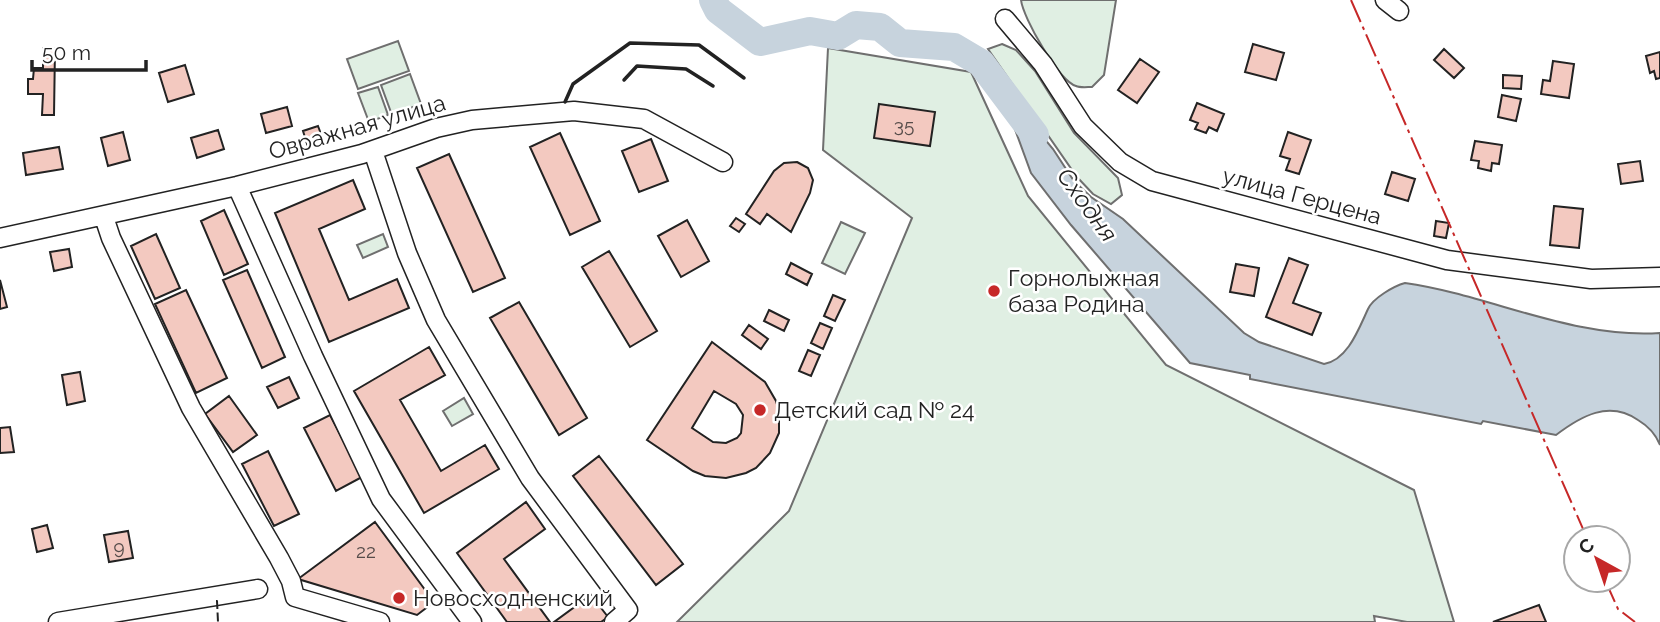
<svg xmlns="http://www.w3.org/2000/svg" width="1660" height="622" font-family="Raleway,sans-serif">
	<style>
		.green { fill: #e0efe3; stroke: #6f6f6f; stroke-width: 2 }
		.water { fill: #c7d3dd; stroke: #6f6f6f; stroke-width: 2 }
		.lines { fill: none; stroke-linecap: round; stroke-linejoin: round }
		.river { stroke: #c7d3dd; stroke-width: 28 }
		.building { fill: #f3c9c0; stroke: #222; stroke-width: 2; fill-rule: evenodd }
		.minor-casing { stroke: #222; stroke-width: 21 }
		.minor { stroke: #fff; stroke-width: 18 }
		.fence { stroke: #222; stroke-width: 2; stroke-dasharray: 9 3.5; stroke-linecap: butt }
		.wall { stroke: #222; stroke-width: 3.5 }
		.power { stroke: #c62828; stroke-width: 2; stroke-dasharray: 24 5 3.5 5; stroke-linecap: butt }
		.poi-dot { fill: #c62828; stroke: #fff; stroke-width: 2.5 }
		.labels { text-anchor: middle; stroke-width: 5; stroke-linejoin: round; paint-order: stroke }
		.number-label { font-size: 19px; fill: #564c4a }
		.street-label { font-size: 23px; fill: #222; stroke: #fff }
		.poi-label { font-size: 23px; fill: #222; stroke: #fff; text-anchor: start }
		.water-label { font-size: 24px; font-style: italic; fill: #222; stroke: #fff }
	</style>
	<rect width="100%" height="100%" fill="#fff"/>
	<path class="green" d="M1021 0H1116L1104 75 1092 87C1087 87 1080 88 1076 86 1059 81 1023 18 1021 0Z
		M398 41 409 71 358 89 347 59Z
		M1002 44 1016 50 1035 71 1074 133 1118 178 1122 195 1111 204 1093 194 1077 177 988 49Z
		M828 48 971 72 1028 196 1166 365 1414 490 1454 622H1407L1374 616 1375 622H677L789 511 912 218 823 150Z
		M410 74 421 104 392 115 381 85Z
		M378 87 388 115 369 122 358 93Z
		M841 222 865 233 845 274 822 263Z
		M383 234 388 247 363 258 357 245Z
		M464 398 473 414 452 426 443 411Z"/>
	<path class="water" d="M1015 103 1053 149 1074 181 1091 197 1123 219 1244 333 1259 342 1324 364C1348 360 1359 328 1368 309 1373 298 1394 286 1405 283 1490 295 1572 339 1660 333V445C1656 435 1648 426 1638 420 1609 400 1581 416 1556 435L1483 421 1481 424 1250 379V375L1190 363 1071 225 1031 173 1013 124 1012 104Z"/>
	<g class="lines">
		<path class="river" d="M713 0 718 10 760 42 810 31 838 36 856 25 880 27 900 43 954 47 981 63 1035 135"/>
	</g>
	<path class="building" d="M1253 44 1284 53 1276 80 1245 72Z
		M43 48H55L54 115H42L43 94H28V79H33L34 68H43Z
		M1444 49 1464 68 1454 78 1434 60Z
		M1660 52V78L1656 79 1654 71 1650 73 1646 56Z
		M1140 59 1159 72 1137 103 1118 90Z
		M1553 61 1574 64 1569 98 1541 94 1543 80 1550 81Z
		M185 65 194 94 168 102 159 73Z
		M1503 75 1522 76 1521 89 1503 88Z
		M1502 95 1521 99 1516 121 1498 117Z
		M1197 103 1224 114 1217 131 1209 127 1206 133 1195 129 1198 123 1190 120Z
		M879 104 935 112 930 146 874 138Z
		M287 107 292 126 266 133 261 114Z
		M318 126 324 142 308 147 303 131Z
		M218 130 224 149 197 158 191 138Z
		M123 132 130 160 108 166 101 138Z
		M1288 132 1311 140 1299 174 1286 170 1290 159 1280 156Z
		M560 133 600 221 570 235 530 147Z
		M651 139 668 181 639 192 622 151Z
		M1475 141 1502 145 1499 164 1492 163 1491 171 1478 168 1479 161 1471 160Z
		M59 147 63 169 26 175 23 153Z
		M449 154 505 278 473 292 417 168Z
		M1640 161 1643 181 1621 184 1618 164Z
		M797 162 808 168 813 180 810 193 791 232 767 214 760 224 746 214 774 171 784 163Z
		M1392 172 1415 179 1408 201 1385 194Z
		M353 180 365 209 319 229 349 300 397 279 409 308 329 342 275 213Z
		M1554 206 1583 209 1579 248 1550 245Z
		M224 210 248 264 224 275 201 221Z
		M736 218 745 224 739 232 730 226Z
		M687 220 709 261 681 277 658 236Z
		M1436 221 1449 223 1446 238 1434 236Z
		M156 234 180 288 155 299 131 246Z
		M69 249 72 267 54 271 50 252Z
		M609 251 657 331 630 347 582 267Z
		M1289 258 1308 265 1293 303 1321 313 1312 335 1266 317Z
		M791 263 812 274 807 285 786 274Z
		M1236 264 1259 268 1254 296 1230 292Z
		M247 270 285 357 262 368 223 280Z
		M0 280 7 307 0 309Z
		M186 290 227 378 196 393 155 304Z
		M833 295 845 300 835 321 824 316Z
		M519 302 587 418 559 435 490 318Z
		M769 310 789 320 784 331 764 321Z
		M820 323 832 328 823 349 811 343Z
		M749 325 768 339 761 349 742 335Z
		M712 342 765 382 776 401 779 411V433L770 453 756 468 746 473 726 478 705 476 693 471 647 440ZM714 391 736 404 743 415 741 433 737 438 726 443 713 442 692 428Z
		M429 347 445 375 400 400 441 471 485 445 499 469 424 513 354 391Z
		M808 350 820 355 811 376 799 371Z
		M80 372 85 401 67 405 62 375Z
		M289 377 299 398 278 408 267 387Z
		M229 396 257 435 233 452 205 414Z
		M330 415 362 477 336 491 304 428Z
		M10 427 14 452 0 453V428Z
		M268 451 299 514 274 526 242 464Z
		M599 456 683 564 656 585 573 476Z
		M526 502 545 529 504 559 550 622H507L457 553Z
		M375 522 434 602 417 615 298 579Z
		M47 525 53 548 37 552 32 529Z
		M128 531 133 558 109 562 104 535Z
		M591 595 608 617 601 622H554Z
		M1539 605 1546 622H1493Z"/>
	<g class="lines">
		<defs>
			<path id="minor" d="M1385 0 1399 11
				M1005 19 1043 64 1083 126 1120 162 1152 181 1447 260 1591 279 1660 277
				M373 151 407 253 436 320 530 478 628 610 614 622
				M237 186 313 356 381 499 472 622
				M104 217 111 238 191 408 279 558 291 581 295 597 380 622
				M0 238 237 186 362 154 436 128 472 120 574 111 644 119 723 162
				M58 622 258 589"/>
		</defs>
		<use href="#minor" class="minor-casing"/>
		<use href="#minor" class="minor"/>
		<path class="fence" d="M216 601H217L218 622"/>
		<path class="wall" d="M624 80 637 66 686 69 713 86
			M565 102 573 84 630 43 699 45 744 78"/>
		<path class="power" d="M1351 0 1587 538
			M1605 580 1618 609 1635 622"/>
	</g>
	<g class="poi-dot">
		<circle cx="994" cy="291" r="7"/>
		<circle cx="760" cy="410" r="7"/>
		<circle cx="399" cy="598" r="7"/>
	</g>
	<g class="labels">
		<g class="number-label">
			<text x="904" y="132">35</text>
			<text x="119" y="554">9</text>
			<text x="366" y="558">22</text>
		</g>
		<g class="street-label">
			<text transform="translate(357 127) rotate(-16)" y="8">Овражная улица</text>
			<text transform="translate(1302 196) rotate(15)" y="8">улица Герцена</text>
		</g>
		<g class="poi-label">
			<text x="1008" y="286">Горнолыжная<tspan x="1008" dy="26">база Родина</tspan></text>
			<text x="774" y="418">Детский сад № 24</text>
			<text x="413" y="606">Новосходненский</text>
		</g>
		<g class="water-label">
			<text transform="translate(1087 205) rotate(54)" y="8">Сходня</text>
		</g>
	</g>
	<g transform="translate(1597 559) rotate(320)"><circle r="33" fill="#ffffff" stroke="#a7a7a7" stroke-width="2"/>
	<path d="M0-5L12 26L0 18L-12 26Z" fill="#c62828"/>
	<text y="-10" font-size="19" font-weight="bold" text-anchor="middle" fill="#222222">С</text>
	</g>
	<path d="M32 60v10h114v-10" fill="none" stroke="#222222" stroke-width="3.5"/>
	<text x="42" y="60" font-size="21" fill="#222222" stroke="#ffffff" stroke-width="5" paint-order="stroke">50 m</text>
</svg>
